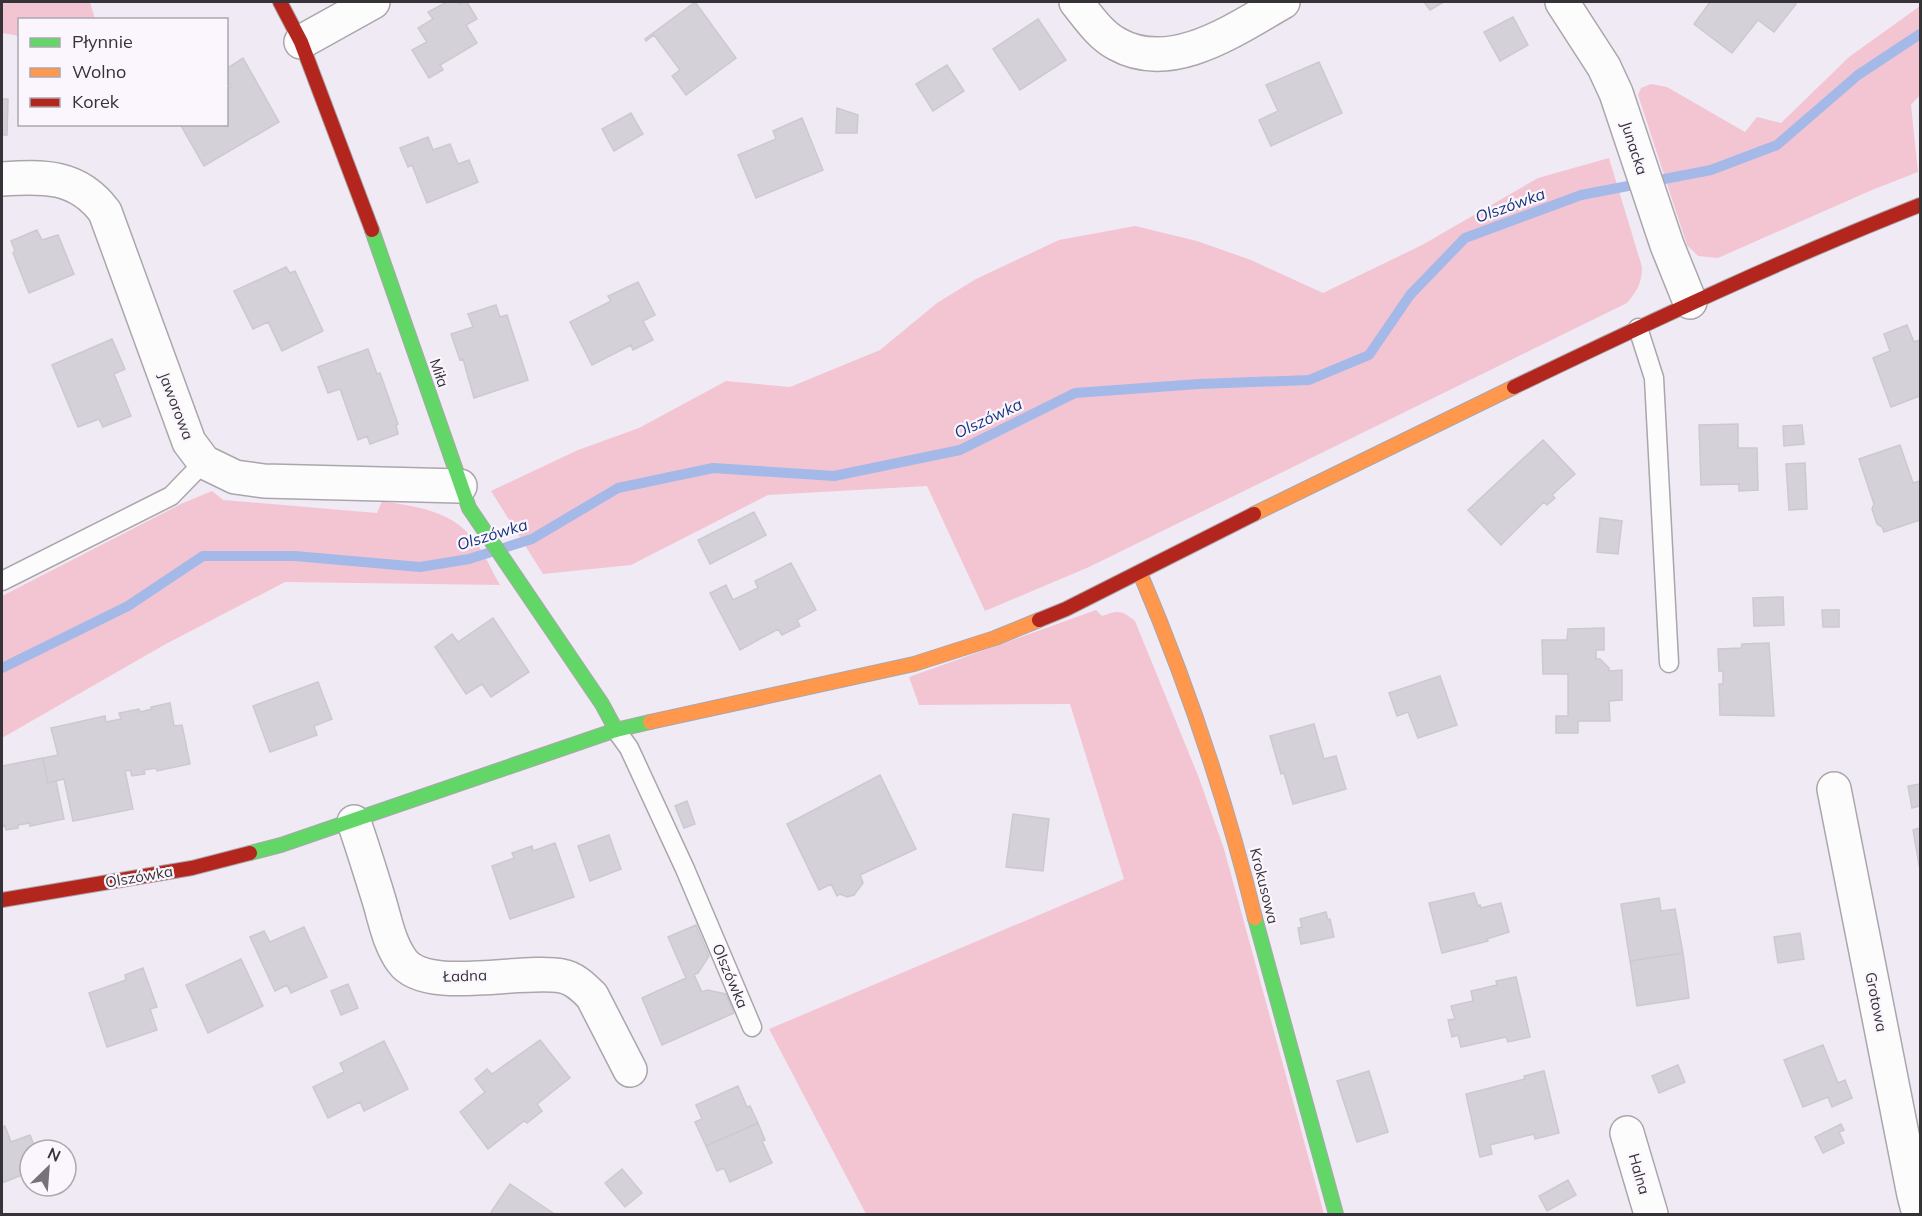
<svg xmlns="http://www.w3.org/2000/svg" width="1922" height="1216" font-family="Mulish,sans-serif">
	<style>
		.green { fill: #f3c5d3 }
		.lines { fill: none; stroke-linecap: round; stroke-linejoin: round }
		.stream { stroke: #a4b9e7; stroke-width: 10 }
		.building { fill: #d4d1d9; stroke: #ccc9d0; stroke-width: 1.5 }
		.lane-casing { stroke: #aaa6ac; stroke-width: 21 }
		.street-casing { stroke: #aaa6ac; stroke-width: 36 }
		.fast-casing { stroke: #aaa6ac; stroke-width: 16 }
		.slow-casing { stroke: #aaa6ac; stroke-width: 16 }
		.jam-casing { stroke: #aaa6ac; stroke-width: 16 }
		.lane { stroke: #fdfcfd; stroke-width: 18 }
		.street { stroke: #fdfcfd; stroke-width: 33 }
		.fast { stroke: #63d668; stroke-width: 14 }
		.slow { stroke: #ff974d; stroke-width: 14 }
		.jam { stroke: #b3261e; stroke-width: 14 }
		.labels { text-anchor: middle; stroke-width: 4.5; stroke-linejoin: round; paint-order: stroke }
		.street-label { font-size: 15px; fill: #363238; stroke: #fbf6fd }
		.water-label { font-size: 16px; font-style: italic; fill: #17367e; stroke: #fbf6fd }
	</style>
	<rect width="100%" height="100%" fill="#f0eaf4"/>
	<path class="green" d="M2 2H90L95 19 20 20 19 36 2 33Z
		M1920 6V95L1911 105 1918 172 1872 190 1718 258 1698 256 1687 245 1638 95 1641 88 1651 84 1667 87 1745 132 1757 117 1781 123 1849 57Z
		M1609 158 1642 267C1642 283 1637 291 1627 303L1089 567 985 611 927 486 768 495 631 565 543 574 491 491 578 450 639 428 726 381 790 387 880 350 937 303 976 279 1059 240 1135 226 1197 241 1251 260 1323 293 1422 245 1538 178Z
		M212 491 223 500 377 513 382 501C416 507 446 509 471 536 483 549 491 570 500 585L285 582 164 645 2 738V596L183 503Z
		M1096 610 1102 616C1120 610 1121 610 1135 621L1199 778 1224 849 1324 1214H866L769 1029 1124 879 1070 704 919 705 909 677Z"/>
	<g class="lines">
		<path class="stream" d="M2 668 128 606 203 556H295L420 567 469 559 532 539 618 488 713 468 834 476 960 450 1075 393 1199 384 1309 380 1369 355 1410 295 1465 238 1581 195 1711 170 1777 145 1858 75 1920 34"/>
	</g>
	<path class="building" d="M447 2H457L459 4 467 2 477 19 466 25 477 43 440 65 443 70 429 78 412 50 427 42 418 28 433 19 428 12Z
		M695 2 736 58 686 95 672 76 680 70 654 35 646 41 645 39Z
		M1424 2H1444L1430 10Z
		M1710 2H1792L1796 4 1774 32 1758 20 1732 53 1694 24Z
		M1513 17 1528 45 1500 61 1484 32Z
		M1038 19 1066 60 1020 90 993 49Z
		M243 58 279 122 204 166 180 124H226V89L231 87 226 79V69Z
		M1319 62 1342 113 1271 146 1259 120 1278 111 1266 85Z
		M947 65 964 91 933 111 916 84Z
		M2 99H8L7 135H2Z
		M837 108 858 115 857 133H836Z
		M631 113 643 134 614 151 602 129Z
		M802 118 823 170 756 198 738 155 776 139 773 131Z
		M428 137 433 150 450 144 458 164 469 160 478 182 427 203 412 165 408 167 400 148Z
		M37 230 42 240 58 235 74 274 29 293 13 253 15 251 11 241Z
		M286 267 290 273 295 271 323 331 282 351 268 322 253 329 234 291Z
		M638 282 655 315 643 321 653 340 633 350 631 345 592 365 570 322 611 301 608 296Z
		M496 305 500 317 507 315 528 380 474 398 463 359 460 360 451 334 473 327 468 314Z
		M1907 325 1914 342 1920 340V396L1891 407 1873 358 1890 351 1884 334Z
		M112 339 125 369 114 374 131 416 103 427 99 419 78 427 52 365Z
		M368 349 377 374 380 373 398 424 396 425 398 434 370 444 367 436 358 440 340 389 328 393 318 367Z
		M1738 424V448H1757L1758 490 1739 491V484L1701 485 1699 425Z
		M1802 425 1804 444 1784 446 1783 426Z
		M1543 440 1575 474 1552 495 1555 498 1547 505 1544 502 1501 545 1468 510Z
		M1900 445 1913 483 1920 481V520L1884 532 1882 527 1877 524 1872 509 1874 504 1859 459Z
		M1805 463 1807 509 1789 510 1786 464Z
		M754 512 766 535 710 564 698 540Z
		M1600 518 1622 521 1618 554 1597 552Z
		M791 563 816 610 797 620 800 626 782 635 778 629 740 650 710 593 726 585 733 600 758 588 755 581Z
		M1783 597 1784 625 1754 626 1753 598Z
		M1822 610H1839V627H1823Z
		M493 618 529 672 491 697 482 684 466 694 435 647 452 634 458 642Z
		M1604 628V650H1596V659H1600L1609 668V671L1622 670V700L1609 701 1610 721H1578V733H1556V716H1568V674H1543L1542 640H1567L1568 629Z
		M1769 643 1774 716 1720 715 1719 684H1723V671H1719L1718 649 1741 648 1742 644Z
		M1440 676 1457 725 1418 738 1408 712 1397 716 1389 693Z
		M318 682 332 719 314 726 317 735 270 752 253 706Z
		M170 703 174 726 182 725 190 764 157 771 156 768 144 770 145 774 132 776 130 770 125 771 133 809 73 821 64 779 48 783 43 758 58 755 51 728 105 716 106 722 121 719 119 713 139 709 140 712 152 709 151 707Z
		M1314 724 1324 759 1336 756 1346 789 1293 804 1284 773 1281 774 1270 736Z
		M43 758 48 783 56 781 64 819 30 826V823L18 825V828L6 830 5 825 2 826V766Z
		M880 775 916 849 860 875 863 883 854 895 847 897 840 894 837 896 831 884 819 890 787 824Z
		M1920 784V806L1912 808 1908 786Z
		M687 801 695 824 684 828 675 806Z
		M1013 814 1049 819 1043 871 1006 867Z
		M1920 828V870L1913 830Z
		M609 835 621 869 590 881 578 846Z
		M555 843 574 897 510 919 492 866 514 858 512 853 532 846 533 851Z
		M1474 893 1478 906 1480 905 1481 908 1501 903 1509 932 1487 939 1488 941 1442 953 1429 903Z
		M1659 898 1661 911 1675 909 1683 953 1630 961 1621 904Z
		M1326 912 1328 920 1330 919 1334 937 1301 944 1298 928 1302 927 1300 919Z
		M696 925 709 956 698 973 694 975 702 992 707 990 726 994 734 1013 662 1045 642 998 686 978 668 937Z
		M304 927 327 977 291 993 287 985 275 991 250 937 264 931 270 942Z
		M1800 933 1804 959 1778 963 1774 937Z
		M1683 953 1689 998 1637 1006 1630 961Z
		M241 959 263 1006 208 1033 186 985Z
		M143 968 157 1007 150 1009 157 1030 107 1047 89 993 126 980 125 975Z
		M1516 977 1530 1037 1508 1042 1506 1037 1461 1047 1458 1035 1452 1037 1448 1020 1455 1019 1451 1006 1473 1001 1471 991 1497 985 1496 981Z
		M348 984 358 1008 341 1015 331 991Z
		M540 1040 570 1078 537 1104 542 1111 527 1123 524 1121 488 1149 460 1112 485 1092 475 1079 487 1069 492 1074Z
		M384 1041 408 1089 364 1111 360 1102 328 1118 313 1087 344 1072 340 1063Z
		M1823 1045 1838 1083 1845 1080 1852 1098 1832 1107 1828 1097 1803 1107 1784 1060Z
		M1678 1065 1685 1082 1659 1093 1652 1076Z
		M1369 1071 1388 1132 1357 1142 1337 1081Z
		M1544 1071 1559 1133 1535 1139 1534 1134 1490 1145 1492 1154 1480 1157 1466 1094 1525 1079 1524 1076Z
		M738 1086 747 1107 750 1106 758 1123 706 1146 695 1122 702 1119 696 1105Z
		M758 1123 765 1140 762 1141 772 1163 730 1182 724 1168 717 1171 706 1146Z
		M1841 1124 1844 1130 1839 1132 1844 1143 1823 1153 1815 1137Z
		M5 1126 11 1142 30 1135 36 1150H30V1172L2 1183V1128Z
		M622 1169 642 1193 625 1207 605 1183Z
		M1568 1180 1576 1195 1547 1211 1539 1196Z
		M510 1184 553 1213 552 1214H494L491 1212Z"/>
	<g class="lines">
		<defs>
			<path id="lane" d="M1638 328 1654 378 1669 663
				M2 581 171 496 204 462
				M616 730 629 748 685 869 752 1027"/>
			<path id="street" d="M1076 2C1088 17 1100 35 1117 44 1172 75 1237 28 1283 2
				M1562 2 1604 67 1616 93 1667 245 1690 302
				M301 42 373 2
				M2 179C43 176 78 175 105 212L189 442 204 462 235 477 264 481 460 486
				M1834 789 1914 1195 1919 1214
				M354 822C363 848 371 874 379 900 385 920 389 943 402 961 426 995 522 968 562 976 574 978 583 987 592 996L630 1070
				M1627 1133 1651 1214"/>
			<path id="fast" d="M372 230 469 508 602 704 616 730
				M250 853 281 845 616 730 650 722
				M1255 918 1336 1214"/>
			<path id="slow" d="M1254 514 1514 387
				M1140 573C1188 686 1226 799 1255 918
				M650 722 914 664 995 638 1039 620"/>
			<path id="jam" d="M280 2 301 42 372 230
				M1514 387C1649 322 1781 260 1920 205
				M1039 620 1066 609 1254 514
				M2 900 192 868 250 853"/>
		</defs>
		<use href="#lane" class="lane-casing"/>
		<use href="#street" class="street-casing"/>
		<use href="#fast" class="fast-casing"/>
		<use href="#slow" class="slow-casing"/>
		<use href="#jam" class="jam-casing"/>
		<use href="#lane" class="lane"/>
		<use href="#street" class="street"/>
		<use href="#fast" class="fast"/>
		<use href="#slow" class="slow"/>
		<use href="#jam" class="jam"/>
	</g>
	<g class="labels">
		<g class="street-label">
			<text transform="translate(1634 148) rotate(72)" y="5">Junacka</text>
			<text transform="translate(439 373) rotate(71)" y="5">Miła</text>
			<text transform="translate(176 406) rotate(69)" y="5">Jaworowa</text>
			<text transform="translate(139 877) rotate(-10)" y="5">Olszówka</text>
			<text transform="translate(1264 886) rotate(76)" y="5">Krokusowa</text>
			<text transform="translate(465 976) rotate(-2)" y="5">Ładna</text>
			<text transform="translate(730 976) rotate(67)" y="5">Olszówka</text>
			<text transform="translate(1876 1002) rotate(79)" y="5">Grotowa</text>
			<text transform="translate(1639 1174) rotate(74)" y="5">Halna</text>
		</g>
		<g class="water-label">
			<text transform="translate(1510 205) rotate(-20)" y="6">Olszówka</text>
			<text transform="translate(988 418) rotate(-25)" y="6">Olszówka</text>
			<text transform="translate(492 534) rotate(-17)" y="6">Olszówka</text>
		</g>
	</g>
	<rect width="1922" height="1216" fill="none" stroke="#363238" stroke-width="6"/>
	<rect x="18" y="18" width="210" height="108" fill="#fbf6fd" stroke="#aca8ae" stroke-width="1.5"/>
	<rect x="30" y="38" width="30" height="9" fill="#63d668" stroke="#aca8ae" stroke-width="1.5"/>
	<text x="72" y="48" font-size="18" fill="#363238">Płynnie</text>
	<rect x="30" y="68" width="30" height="9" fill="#ff974d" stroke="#aca8ae" stroke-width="1.5"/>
	<text x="72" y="78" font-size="18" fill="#363238">Wolno</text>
	<rect x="30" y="98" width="30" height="9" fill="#b3261e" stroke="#aca8ae" stroke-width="1.5"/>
	<text x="72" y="108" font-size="18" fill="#363238">Korek</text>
	<g transform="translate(48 1168) rotate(25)"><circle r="28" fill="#fbf6fd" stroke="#aca8ae" stroke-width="1.5"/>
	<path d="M0-4.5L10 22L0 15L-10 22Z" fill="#77727a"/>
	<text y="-9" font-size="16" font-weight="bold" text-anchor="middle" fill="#363238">N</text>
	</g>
</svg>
